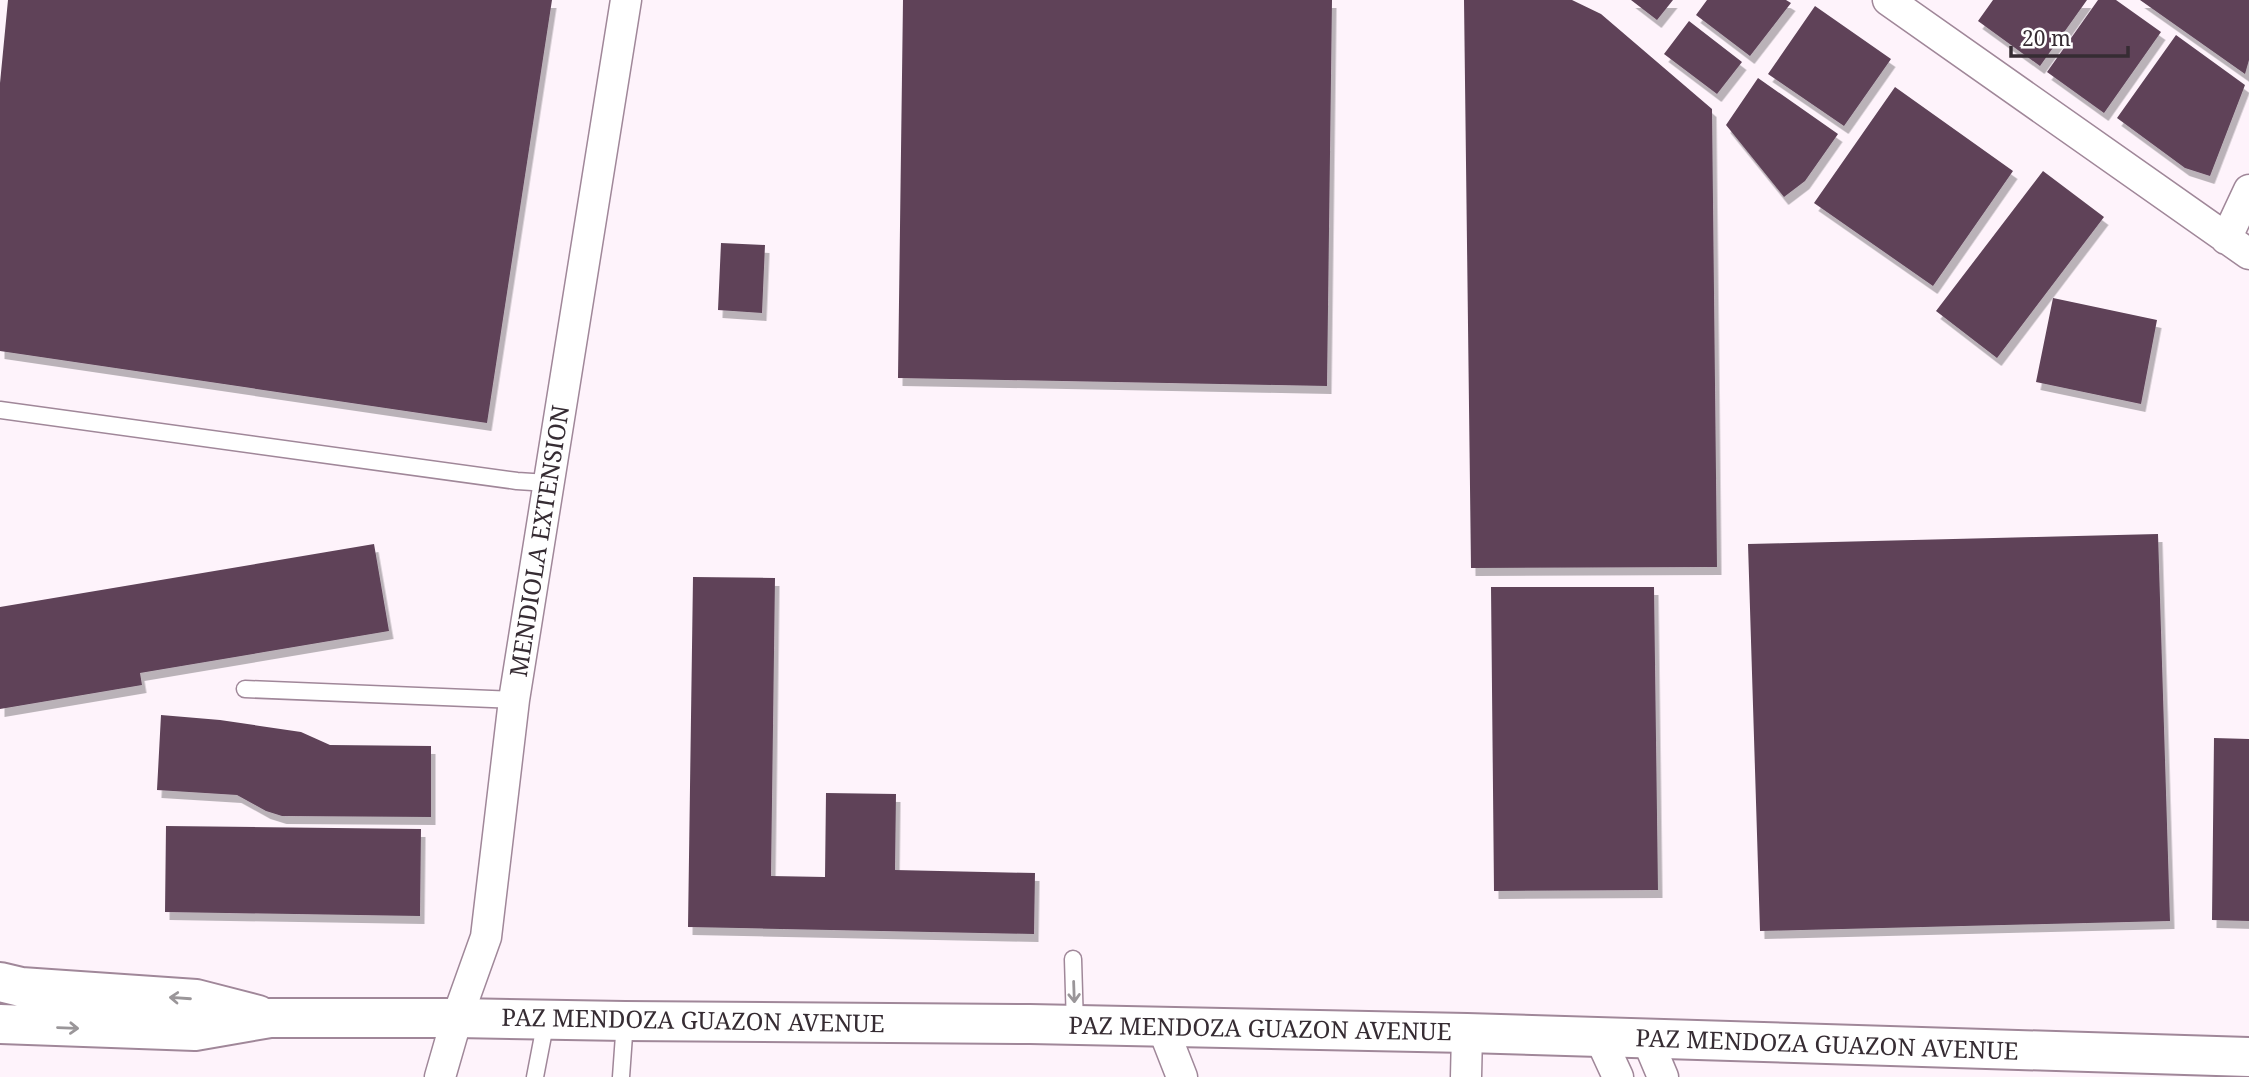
<svg xmlns="http://www.w3.org/2000/svg" width="2249" height="1077" font-family="'Noto Serif',serif">
	<style>
		.building { fill: #5e4358; filter: url(#shadow) }
		.lines { fill: none; stroke-linecap: round; stroke-linejoin: round }
		.lane-casing { stroke: #a08799; stroke-width: 19 }
		.street-casing { stroke: #a08799; stroke-width: 33 }
		.secondary-casing { stroke: #a08799; stroke-width: 42 }
		.lane { stroke: #fff; stroke-width: 16 }
		.street { stroke: #fff; stroke-width: 30 }
		.secondary { stroke: #fff; stroke-width: 38 }
		.oneway { stroke: #9a9699 }
		.labels { text-anchor: middle; stroke-width: 7; stroke-linejoin: round; paint-order: stroke }
		.street-label { font-size: 24px; fill: #362c33; stroke: #fff }
	</style>
	<defs>
		<filter id="shadow"><feDropShadow dx="4.5" dy="8" stdDeviation="0" flood-color="#0004"/></filter>
	</defs>
	<rect width="100%" height="100%" fill="#fef3fb"/>
	<path class="building" d="M8 0H552L487 423 0 351V83Z
		M903 0H1332L1327 386 898 378Z
		M1464 0H1572L1601 14 1712 109 1717 567 1471 568Z
		M1631 0H1673L1657 20Z
		M1707 0H1786L1791 3 1750 56 1696 15Z
		M1993 0H2087L2040 66 1978 21Z
		M2098 0H2116L2161 32 2104 113 2047 72Z
		M2140 0H2249V60L2245 74Z
		M1815 6 1891 59 1844 126 1768 74Z
		M1689 21 1742 62 1717 94 1664 54Z
		M2176 35 2245 85 2210 176 2185 168 2117 118Z
		M1758 78 1838 134 1805 181 1784 197 1726 125Z
		M1895 87 2013 171 1933 286 1814 203Z
		M2043 171 2104 217 1997 358 1936 311Z
		M721 243 765 245 762 313 718 310Z
		M2053 298 2157 320 2141 404 2036 382Z
		M2158 534 2170 921 1760 931 1748 544Z
		M374 544 389 631 140 673 142 685 0 709V607Z
		M693 577 775 578 771 876 825 877 826 793 896 794 895 870 1035 873 1034 934 688 927Z
		M1491 587H1654L1658 890 1494 891Z
		M161 715 220 720 301 732 330 745 431 746V817L282 816 266 811 237 795 157 790Z
		M2214 738 2249 739V921L2212 920Z
		M166 826 421 829 420 916 165 912Z"/>
	<g class="lines">
		<defs>
			<path id="lane" d="M0 410 517 481 548 483
				M245 689 514 700
				M1073 959 1075 1026
				M535 1077 546 1020
				M621 1077 625 1021"/>
			<path id="street" d="M1888 0 2249 254
				M2226 239 2249 190
				M1162 1026 1182 1077
				M1600 1038 1618 1077
				M1647 1039 1663 1077
				M440 1077 457 1018 486 937 514 700 626 0
				M1466 1077 1467 1033"/>
			<path id="secondary" d="M0 982 21 987 196 999 258 1015
				M0 1024 195 1031 270 1018H457L625 1021 1030 1024 1467 1033 2249 1057"/>
		</defs>
		<use href="#lane" class="lane-casing"/>
		<use href="#street" class="street-casing"/>
		<use href="#secondary" class="secondary-casing"/>
		<use href="#lane" class="lane"/>
		<use href="#street" class="street"/>
		<use href="#secondary" class="secondary"/>
	</g>
	<defs><path id="oneway-shaft" d="M-6 0H5M1.5-3L5.5 0L1.5 3" fill="none" stroke-width="1.6" stroke-linecap="round" stroke-linejoin="round" transform="scale(1.75)"/></defs>
	<g class="oneway">
		<use href="#oneway-shaft" transform="translate(1074 992) rotate(88)"/>
		<use href="#oneway-shaft" transform="translate(180 998) rotate(-176)"/>
		<use href="#oneway-shaft" transform="translate(68 1028) rotate(2)"/>
	</g>
	<g class="labels">
		<g class="street-label">
			<text transform="translate(540 541) rotate(-81)" y="8">MENDIOLA EXTENSION</text>
			<text transform="translate(693 1021) rotate(1)" y="8">PAZ MENDOZA GUAZON AVENUE</text>
			<text transform="translate(1260 1029) rotate(1)" y="8">PAZ MENDOZA GUAZON AVENUE</text>
			<text transform="translate(1827 1045) rotate(2)" y="8">PAZ MENDOZA GUAZON AVENUE</text>
		</g>
	</g>
	<path d="M2011 46v10h117v-10" fill="none" stroke="#362c33" stroke-width="3.5"/>
	<text x="2022" y="46" font-size="21" fill="#362c33" stroke="#ffffff" stroke-width="5" paint-order="stroke">20 m</text>
</svg>
